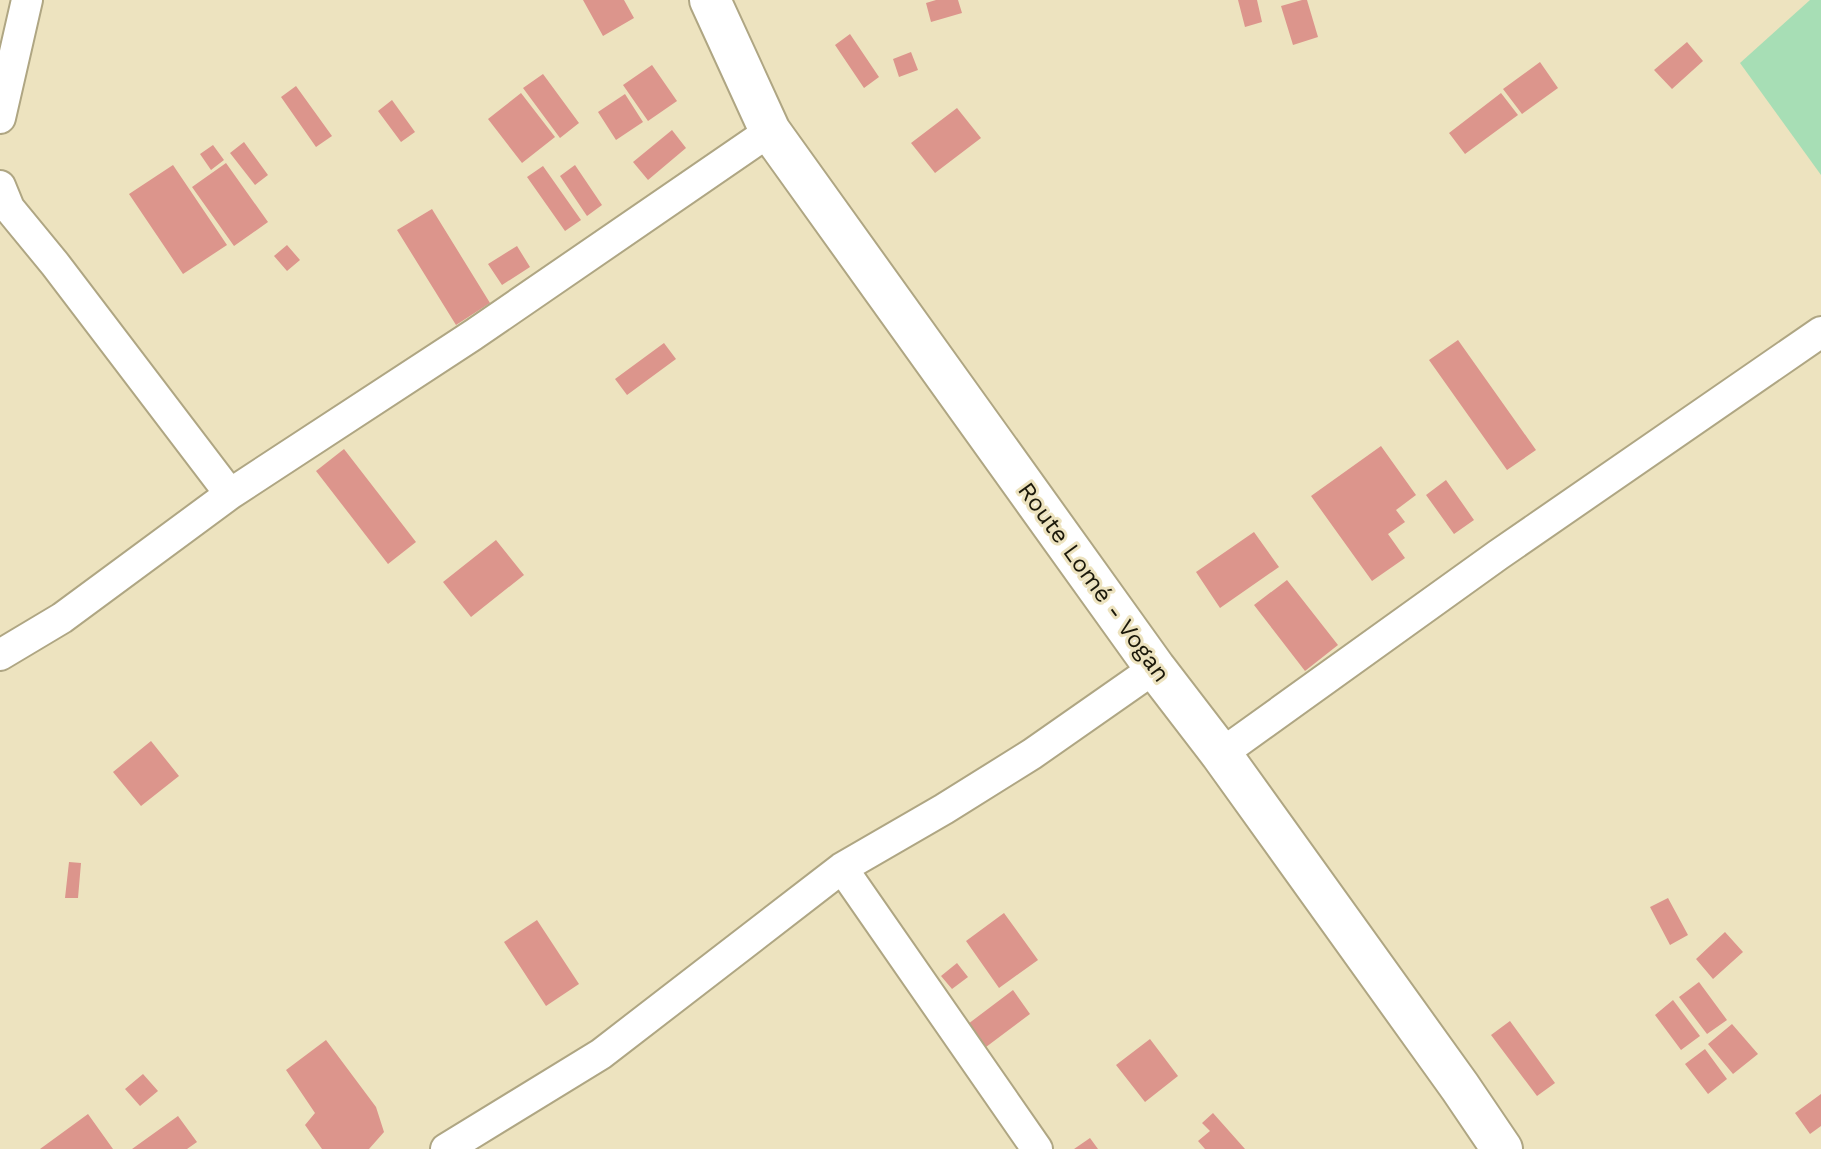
<svg xmlns="http://www.w3.org/2000/svg" width="1821" height="1149" font-family="'Work Sans',sans-serif">
	<style>
		.green { fill: #a7deb5 }
		.building { fill: #dc958c }
		.lines { fill: none; stroke-linecap: round; stroke-linejoin: round }
		.minor-casing { stroke: #afa683; stroke-width: 34 }
		.major-casing { stroke: #afa683; stroke-width: 44 }
		.minor { stroke: #fff; stroke-width: 30 }
		.major { stroke: #fff; stroke-width: 40 }
		.labels { text-anchor: middle; stroke-width: 6; stroke-linejoin: round; paint-order: stroke }
		.street-label { font-size: 24px; fill: #1b180a; stroke: #ede3bf }
	</style>
	<rect width="100%" height="100%" fill="#ede3bf"/>
	<path class="green" d="M1810 0H1821V175L1740 63Z"/>
	<path class="building" d="M583 0H624L634 18 603 36Z
		M936 0H958L962 13 931 22 926 3Z
		M1238 0H1257L1262 22 1245 27Z
		M1302 0H1307L1318 37 1293 45 1281 6Z
		M850 34 879 77 864 88 835 45Z
		M1687 42 1703 61 1672 89 1654 70Z
		M911 52 918 70 899 77 893 59Z
		M1540 62 1558 88 1522 114 1503 89Z
		M652 65 677 101 648 121 623 85Z
		M543 74 579 123 560 138 523 88Z
		M296 86 332 136 316 147 281 97Z
		M521 93 555 137 522 163 488 119Z
		M1501 93 1518 115 1465 154 1449 133Z
		M625 94 643 122 616 140 598 112Z
		M392 100 415 132 401 142 378 111Z
		M957 108 981 138 935 173 911 143Z
		M672 130 686 148 648 180 633 162Z
		M244 142 268 175 255 185 230 153Z
		M213 145 224 160 211 170 200 154Z
		M226 163 268 222 234 246 192 187Z
		M173 165 227 245 183 274 129 194Z
		M575 165 602 205 587 216 560 176Z
		M543 166 581 220 565 231 527 177Z
		M432 209 490 303 456 325 397 230Z
		M287 245 300 260 287 271 274 256Z
		M517 246 530 267 502 285 488 264Z
		M1458 340 1536 450 1507 470 1429 360Z
		M664 343 676 359 627 395 615 379Z
		M1381 446 1416 495 1396 510 1405 522 1388 534 1405 558 1372 581 1311 496Z
		M344 449 416 542 388 564 316 471Z
		M1446 480 1474 520 1454 534 1426 495Z
		M1254 532 1279 567 1220 608 1196 572Z
		M496 540 524 575 471 617 443 582Z
		M1287 580 1338 645 1305 671 1254 605Z
		M151 741 179 776 141 806 113 772Z
		M69 862 81 863 78 898H65Z
		M1668 898 1688 935 1670 945 1650 907Z
		M1004 913 1038 960 999 988 966 941Z
		M537 920 579 984 546 1006 504 942Z
		M1725 932 1743 952 1713 979 1696 959Z
		M957 963 968 977 952 989 941 976Z
		M1699 982 1727 1020 1707 1034 1679 997Z
		M1013 990 1030 1014 986 1047 968 1024Z
		M1673 1000 1700 1036 1681 1050 1655 1015Z
		M1510 1021 1555 1083 1537 1096 1491 1035Z
		M1732 1024 1758 1054 1733 1074 1708 1044Z
		M1150 1039 1178 1076 1145 1102 1116 1065Z
		M326 1040 376 1107 384 1132 369 1149H322L305 1125 315 1113 286 1070Z
		M1705 1049 1727 1079 1708 1094 1685 1064Z
		M143 1074 158 1091 140 1106 125 1089Z
		M1821 1094V1126L1810 1134 1795 1113Z
		M1213 1113 1245 1149H1205L1198 1141 1210 1131 1202 1123Z
		M88 1114 113 1149H40Z
		M178 1116 197 1142 187 1149H132Z
		M1090 1138 1098 1149H1074Z"/>
	<g class="lines">
		<defs>
			<path id="minor" d="M0 118 27 0
				M0 186 9 208 55 264 230 494
				M0 655 62 618 230 494 473 335 770 131
				M1221 754 1498 555 1821 332
				M842 868 1037 1149
				M446 1149 601 1054 842 868 944 809 1032 754 1155 668"/>
			<path id="major" d="M710 0 770 131 1155 668 1221 754 1460 1087 1502 1149"/>
		</defs>
		<use href="#minor" class="minor-casing"/>
		<use href="#major" class="major-casing"/>
		<use href="#minor" class="minor"/>
		<use href="#major" class="major"/>
	</g>
	<g class="labels">
		<g class="street-label">
			<text transform="translate(1094 582) rotate(54)" y="8">Route Lomé - Vogan</text>
		</g>
	</g>
</svg>
